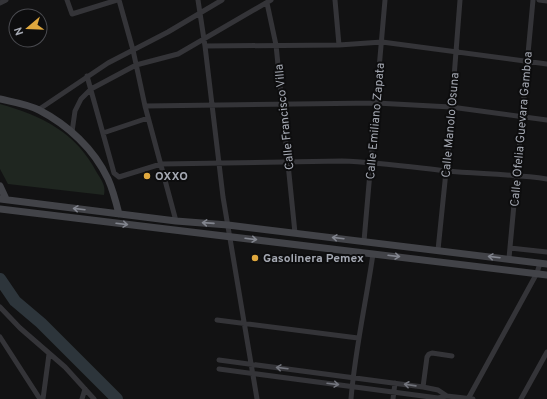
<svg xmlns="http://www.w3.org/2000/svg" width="547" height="399" font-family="Overpass,sans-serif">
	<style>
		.green { fill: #1f2620 }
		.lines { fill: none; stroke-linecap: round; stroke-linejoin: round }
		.river { stroke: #2d353b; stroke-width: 12 }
		.street { stroke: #343438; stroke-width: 5 }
		.secondary { stroke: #424348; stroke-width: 7 }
		.oneway { stroke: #82858e }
		.oneway2 { stroke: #72747c }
		.poi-dot { fill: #e0a83e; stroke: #0d0d0e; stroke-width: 1.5 }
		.labels { text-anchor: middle; stroke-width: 4; stroke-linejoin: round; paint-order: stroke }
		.street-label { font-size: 12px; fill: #a5a9b3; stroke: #0d0d0e }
		.poi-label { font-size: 12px; font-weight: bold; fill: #a5a9b3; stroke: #0d0d0e; text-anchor: start }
	</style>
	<rect width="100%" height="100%" fill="#121213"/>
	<path class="green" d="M0 104C42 116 76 132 97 173 102 181 106 186 104 195L8 184 0 169Z"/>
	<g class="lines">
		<path class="river" d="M0 279 15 301 41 323 117 399"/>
		<path class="street" d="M67 0 72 14 117 0
			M119 0 133 50 145 106 176 221
			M198 0 205 46 223 197 257 399
			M335 0 339 45
			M539 0 547 1
			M0 3 6 0
			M267 3 276 45 295 233
			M205 46 339 45 382 42 547 64
			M87 76 114 173 119 177 161 164 342 161C377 162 411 167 446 171 480 174 513 174 547 179
			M145 106 376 103 451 107 547 120
			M38 110 108 63 168 32 222 0
			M72 132 75 111 81 99 91 89 136 65 178 54 271 0
			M103 133 148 118
			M364 241 385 0
			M510 248 547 252
			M438 250 449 142 460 0
			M509 258 533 0
			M0 307 20 328 65 367 94 399
			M217 320 358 338
			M0 337 40 399
			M219 360 423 387 438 390 447 396
			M219 369 438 398 447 396 473 399
			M423 387 427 357 429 354 432 353 452 356
			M43 399 49 354
			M82 399 85 389
			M351 399C355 350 366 302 373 254
			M393 399 395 383
			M468 399 537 273 540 263
			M521 399 547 352"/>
		<path class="secondary" d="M0 99C13 102 27 104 39 110 68 125 94 149 108 179 113 190 116 202 119 214
			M0 186 6 199
			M0 199 176 221 228 225 547 264
			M0 209 547 275"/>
	</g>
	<defs><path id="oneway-shaft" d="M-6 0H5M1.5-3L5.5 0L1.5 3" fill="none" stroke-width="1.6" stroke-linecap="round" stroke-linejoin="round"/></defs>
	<g class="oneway">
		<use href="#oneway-shaft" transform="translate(79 209) rotate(-173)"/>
		<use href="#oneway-shaft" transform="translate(208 223) rotate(-176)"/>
		<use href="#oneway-shaft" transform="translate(122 224) rotate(7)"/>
		<use href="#oneway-shaft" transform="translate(338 238) rotate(-173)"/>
		<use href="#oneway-shaft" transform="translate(251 239) rotate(7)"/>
		<use href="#oneway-shaft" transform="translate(394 256) rotate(7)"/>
		<use href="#oneway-shaft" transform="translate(494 257) rotate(-173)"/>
	</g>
	<g class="oneway2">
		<use href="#oneway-shaft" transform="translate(282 368) rotate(-173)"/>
		<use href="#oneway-shaft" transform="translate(333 384) rotate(7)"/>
		<use href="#oneway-shaft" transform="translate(410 385) rotate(-172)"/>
	</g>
	<g class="poi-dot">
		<circle cx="147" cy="176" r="4"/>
		<circle cx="255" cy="258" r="4"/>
	</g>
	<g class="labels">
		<g class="street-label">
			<text transform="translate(284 117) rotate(-96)" y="4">Calle Francisco Villa</text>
			<text transform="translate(375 121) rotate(-85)" y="4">Calle Emiliano Zapata</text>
			<text transform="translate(450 125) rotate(-85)" y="4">Calle Manolo Osuna</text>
			<text transform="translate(521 129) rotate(-85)" y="4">Calle Ofelia Guevara Gamboa</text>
		</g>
		<g class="poi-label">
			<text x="155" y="180">OXXO</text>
			<text x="263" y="262">Gasolinera Pemex</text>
		</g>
	</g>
	<g transform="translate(28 28) rotate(251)"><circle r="19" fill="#0d0d0e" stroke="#4a4b50"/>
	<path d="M0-3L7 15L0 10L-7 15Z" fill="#e0a83e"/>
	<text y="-6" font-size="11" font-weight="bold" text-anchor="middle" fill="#a5a9b3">N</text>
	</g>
</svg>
